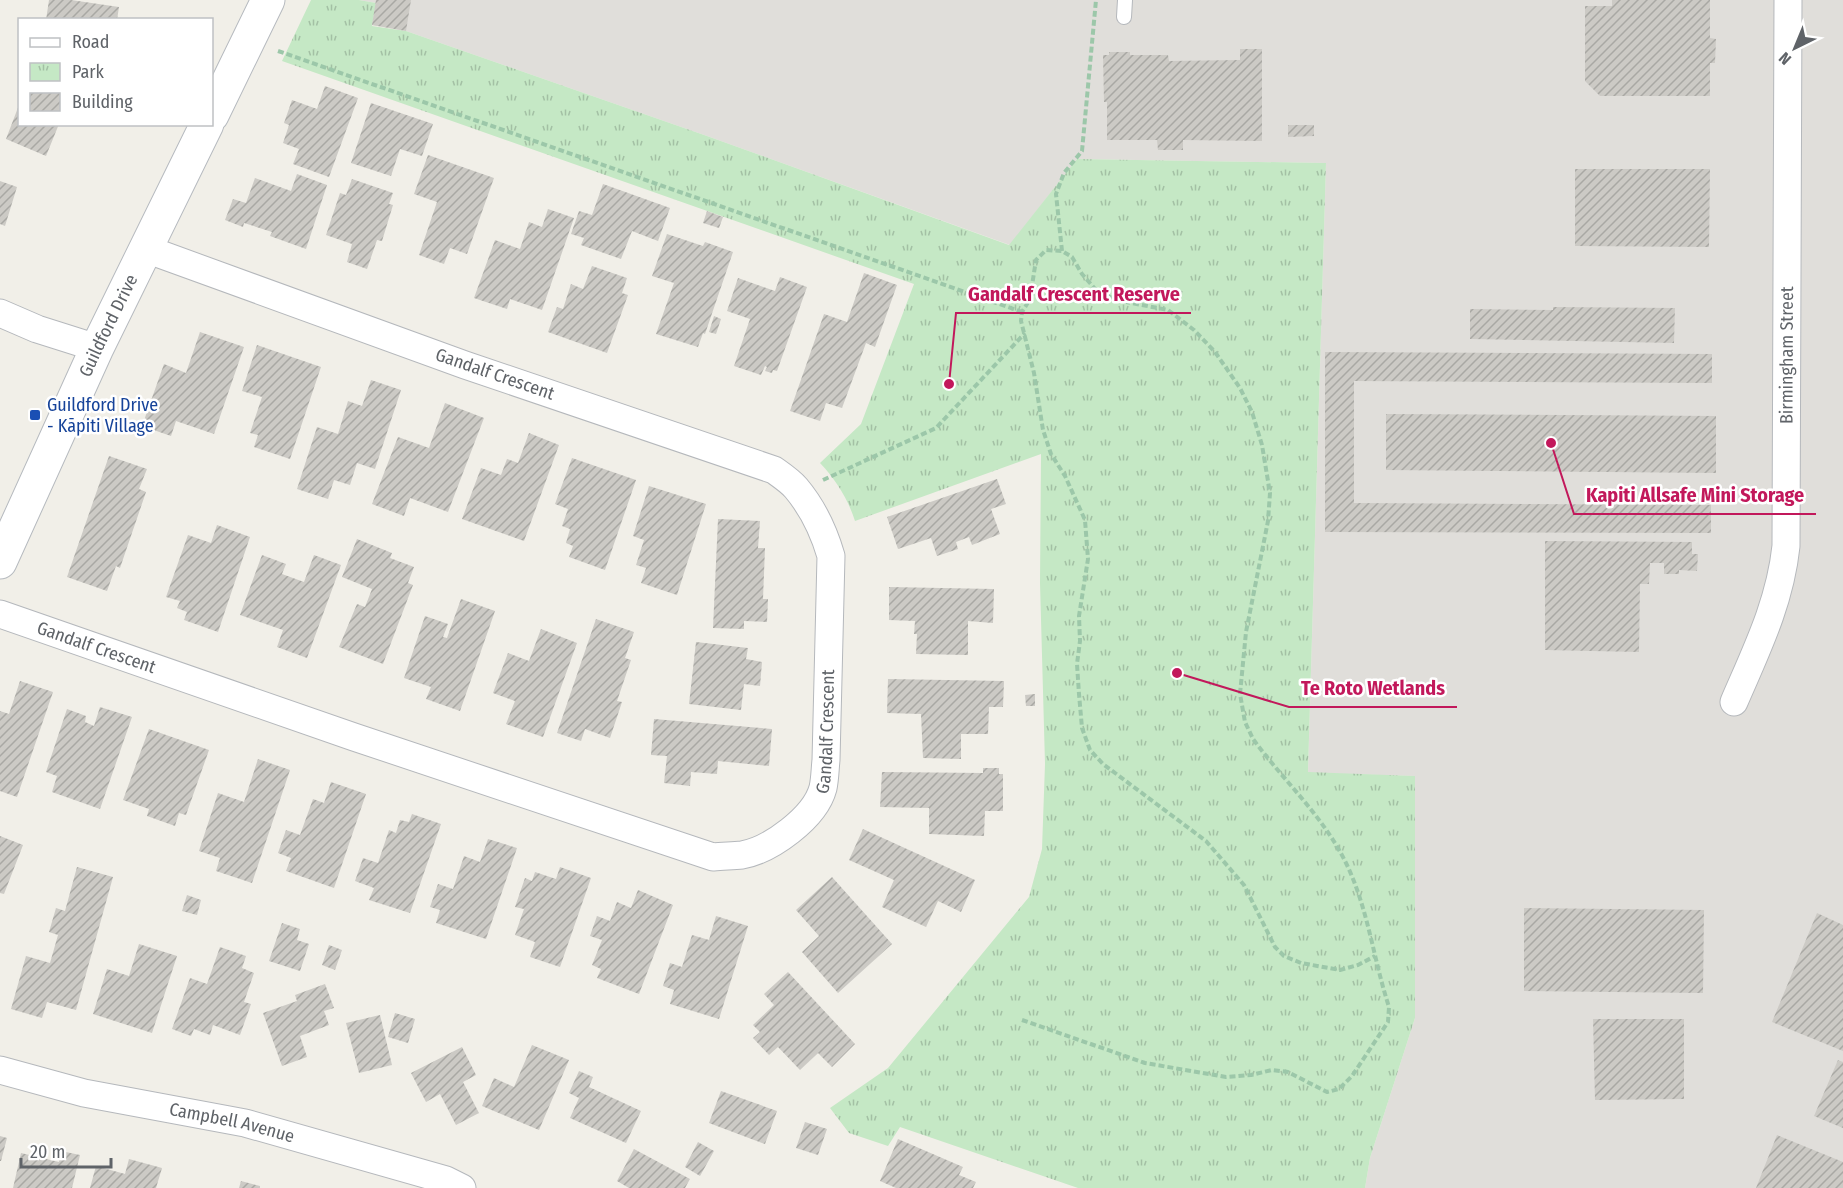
<svg xmlns="http://www.w3.org/2000/svg" width="1843" height="1188" font-family="'Fira Sans Condensed',sans-serif">
	<style>
		.industrial { fill: #e0deda }
		.park { fill: url(#park-tufts) }
		.building { fill: url(#building-hatch) }
		.lines { fill: none; stroke-linecap: round; stroke-linejoin: round }
		.lane-casing { stroke: #b5b8bc; stroke-width: 16 }
		.street-casing { stroke: #b5b8bc; stroke-width: 29 }
		.secondary-casing { stroke: #b6babf; stroke-width: 35 }
		.path { stroke: #9cc7a9; stroke-width: 4; stroke-dasharray: 6 3; stroke-linecap: butt }
		.lane { stroke: #fff; stroke-width: 14 }
		.street { stroke: #fff; stroke-width: 27 }
		.secondary { stroke: #fff; stroke-width: 33 }
		.transit-dot { fill: #1a4fb4; stroke: #fff; stroke-width: 2 }
		.labels { text-anchor: middle; stroke-width: 5; stroke-linejoin: round; paint-order: stroke }
		.street-label { font-size: 18px; fill: #5f6368; stroke: #fff }
		.transit-label { font-size: 18px; fill: #164399; stroke: #fff; text-anchor: start }
		.leader { fill: none; stroke: #c2185b; stroke-width: 2 }
		.callout-dot { fill: #c2185b; stroke: #fff; stroke-width: 2 }
		.callout-label { font-size: 20px; text-anchor: middle; font-weight: bold; fill: #c2185b; stroke: #fff; stroke-width: 5; stroke-linejoin: round; paint-order: stroke }
	</style>
	<defs>
		<pattern id="park-tufts" width="24" height="20" patternUnits="userSpaceOnUse" patternTransform="scale(1.5)"><rect width="24" height="20" fill="#c5e8c5"/><path d="M3 7l-1-3M5 7V3M7 7l1-3M15 17l-1-3M17 17v-4M19 17l1-3" fill="none" stroke="#a3c0a4"/></pattern>
		<pattern id="building-hatch" width="6" height="6" patternUnits="userSpaceOnUse" patternTransform="scale(1.5)"><rect width="6" height="6" fill="#cccac5"/><path d="M-1 1l2-2M0 6l6-6M5 7l2-2" fill="none" stroke="#a9a8a4"/></pattern>
	</defs>
	<rect width="100%" height="100%" fill="#f1efe8"/>
	<path class="industrial" d="M359 0H1843V1188H1365L1370 1158 1415 1018V776L1308 773 1326 163 1077 159 1010 245 707 136 406 31 372 25 376 3Z"/>
	<path class="park" d="M311 0H359L376 3 372 26 406 31 707 136 1009 245 1077 159 1326 163 1308 772 1415 776V1018L1370 1158 1365 1188H1078L900 1127 888 1146 849 1133 830 1108 888 1068 1029 897 1042 849 1045 764 1040 583 1041 454 855 521C848 499 836 480 820 463L861 424 914 284 282 61Z"/>
	<path class="building" d="M49 0H71L119 7 117 20H46Z
		M376 0H411L406 31 372 25Z
		M1612 0H1710V38L1716 39 1715 63H1710V96H1600L1585 81V6H1612Z
		M1240 49H1262V141L1183 140V150H1158L1157 140H1107V102H1104L1103 55H1109V52H1130V55H1168L1169 61 1240 60Z
		M325 86 358 98 329 177 293 164 299 149 283 143 289 125 284 123 292 100 317 109Z
		M371 103 433 124 422 156 400 149 391 176 351 163Z
		M19 105 20 124H59L46 156 6 139Z
		M1288 125H1314V136L1288 137Z
		M428 155 494 178 467 254 450 248 444 264 419 255 437 202 414 194Z
		M1575 169H1710L1709 247 1575 246Z
		M297 174 327 185 306 249 270 236 272 232 244 223 243 227 225 220 233 199 246 203 255 178 291 191Z
		M352 179 393 193 389 204 393 205 382 241 377 240 367 269 347 262 352 244 326 235 340 193 346 195Z
		M0 181 17 187 5 226 0 224Z
		M603 184 670 208 658 241 632 231 621 259 581 245 584 238 571 234 579 211 592 215Z
		M548 209 574 218 542 310 510 299 507 309 474 298 495 240 520 249 529 222 542 227Z
		M707 211 723 217 719 228 703 223Z
		M667 234 703 246 705 242 733 252 705 334 703 333 698 347 656 334 674 283 652 276Z
		M592 266 627 278 622 293 628 295 607 353 548 332 557 307 563 309 571 284 583 289Z
		M864 273 897 285 875 347 866 343 842 408 826 403 820 421 790 411 824 314 847 322Z
		M780 277 807 287 777 371 773 370 772 373 765 371 767 367 765 366 761 375 734 366 750 319 727 311 738 278 775 291Z
		M1553 307 1675 308 1674 343 1470 339V309L1553 310Z
		M714 316 721 319 716 334 709 332Z
		M200 332 244 347 214 434 176 421 171 436 142 426 164 364 186 373Z
		M257 345 321 367 290 459 254 447 258 435 250 433 262 397 242 391Z
		M1325 352 1712 354V383L1354 381V503L1711 505V533L1325 532Z
		M371 380 401 390 375 469 357 463 350 485 334 480 328 499 297 489 317 427 338 434 348 401 362 406Z
		M445 403 484 418 448 512 410 498 404 516 372 504 398 437 429 448Z
		M1386 414 1716 416V473L1386 470Z
		M529 433 559 445 524 541 462 519 481 468 501 475 507 459 518 463Z
		M109 456 147 469 139 489 146 492 120 568 116 566 107 591 67 577Z
		M572 458 636 480 605 570 569 557 573 546 566 543 570 529 562 526 568 509 555 504Z
		M997 479 1006 504 991 509 1000 534 972 545 969 537 956 542 958 549 937 556 931 538 898 549 887 517Z
		M649 486 706 504 677 595 641 583 646 568 636 565 644 540 633 536Z
		M718 519 760 521 758 548H765L763 599H768L767 622 744 621V629L713 628Z
		M217 525 250 537 218 632 184 620 187 612 177 608 180 601 166 597 188 535 211 543Z
		M357 539 392 553 390 558 414 567 408 583 413 585 383 664 339 647 357 604 365 607 372 589 342 577Z
		M1545 541 1692 542V554H1698L1697 571 1679 570V574H1664V563H1650L1649 584H1640L1639 652 1545 650Z
		M262 555 286 564 282 574 304 582 314 555 341 565 307 658 277 647 283 630 240 615Z
		M889 587 994 589 993 623 968 621V655L916 654 917 634H914L915 621 889 620Z
		M461 599 495 611 460 711 426 699 431 687 404 678 425 616 448 624 443 637 447 638Z
		M596 619 634 632 625 658 631 660 617 701 622 702 610 738 585 729 581 741 557 733Z
		M541 629 577 643 543 737 506 724 515 701 493 693 508 653 529 661Z
		M696 642 748 648 746 659 762 662 760 686 744 684 741 710 689 704Z
		M888 679 1004 681 1003 707H989L988 734H961V759L923 758 921 714 887 713Z
		M20 681 53 692 17 797 0 791V711L9 714Z
		M1035 694V706H1026L1025 695Z
		M100 707 132 717 100 809 52 792 57 776 46 772 67 709 86 716 85 722 94 726Z
		M654 719 772 729 769 766 718 761 717 774 691 772 690 786 664 783 667 756 651 755Z
		M149 729 209 750 186 815 179 813 175 826 147 816 149 809 123 800Z
		M258 759 290 770 252 883 216 871 220 858 199 851 218 793 244 802Z
		M983 768H999V774H1003V811H985L984 836 929 834V808L880 807 882 772 983 773Z
		M331 782 366 794 334 888 286 871 291 858 278 853 286 830 300 835 313 799 324 803Z
		M412 814 441 824 410 913 369 900 374 888 355 881 363 858 378 863 389 830 396 833 400 820 409 822Z
		M863 829 975 880 961 912 938 901 926 927 882 907 894 880 849 860Z
		M0 836 23 845 4 894 0 893Z
		M488 839 517 848 486 939 436 923 440 910 430 907 438 884 453 889 464 856 480 862Z
		M77 867 113 877 76 1010 47 1002 42 1018 11 1009 26 956 50 963 58 935 49 932 56 908 65 911Z
		M560 867 591 878 560 967 530 957 535 942 515 935 524 909 515 907 525 878 532 881 535 872 556 879Z
		M832 877 892 944 838 993 802 952 819 936 796 910Z
		M638 890 673 905 639 994 597 978 601 969 592 965 602 940 590 936 597 916 610 921 617 902 631 908Z
		M187 895 201 900 197 915 182 911Z
		M1524 908 1704 910 1703 993 1524 991Z
		M1817 913 1843 925V1051L1772 1022Z
		M716 916 748 926 719 1019 670 1004 674 990 663 986 670 963 682 967 692 935 709 940Z
		M282 923 300 929 297 940 309 944 300 971 269 961Z
		M139 944 177 956 152 1033 93 1014 107 969 129 976Z
		M329 945 342 950 335 970 322 965Z
		M220 947 246 956 242 968 254 973 244 1002 251 1004 240 1035 213 1025 210 1035 194 1029 191 1036 172 1029 190 978 207 984Z
		M788 972 855 1044 832 1067 818 1053 800 1070 778 1047 769 1055 753 1038 760 1032 753 1025 774 1005 764 994Z
		M325 984 334 1008 324 1011 329 1025 300 1036 307 1057 282 1066 263 1013 297 1001 295 995Z
		M395 1013 415 1019 408 1043 388 1037Z
		M380 1015 392 1065 359 1073 346 1023Z
		M1593 1019H1684V1099L1595 1100Z
		M532 1045 569 1060 539 1130 482 1106 494 1078 514 1087Z
		M462 1047 476 1075 463 1082 479 1113 456 1125 440 1094 426 1102 411 1073Z
		M1838 1060 1843 1062V1128L1814 1116Z
		M579 1071 593 1077 589 1087 641 1111 626 1143 570 1118 579 1098 569 1093Z
		M721 1091 777 1111 765 1144 709 1123Z
		M805 1122 827 1129 818 1155 796 1148Z
		M1777 1135 1843 1162V1188H1756Z
		M0 1136 7 1138 1 1161H0Z
		M898 1139 963 1167 959 1175 976 1182 973 1188H896L880 1181Z
		M698 1142 714 1151 700 1176 685 1167Z
		M634 1149 690 1179 685 1188H629L617 1181Z
		M61 1151 80 1155 72 1188H13L21 1153 59 1162Z
		M129 1159 162 1168 156 1188H90L96 1166 125 1174Z
		M241 1181 260 1186V1188H239Z"/>
	<g class="lines">
		<defs>
			<path id="lane" d="M1124 17 1125 0"/>
			<g id="street">
				<path d="M0 313 37 329 97 348"/>
				<path id="s1" d="M0 614 354 737 713 857C723 856 732 856 742 855 770 850 815 818 823 788 825 779 825 769 826 760L831 556C824 532 812 507 796 488 790 481 781 475 774 470L465 365 146 249"/>
				<path id="s2" d="M1734 702C1756 651 1780 603 1786 546L1788 0"/>
				<path id="s3" d="M0 1070 84 1093 245 1123 446 1180 462 1188"/>
			</g>
			<g id="secondary">
				<path d="M212 115 268 0"/>
				<path id="s4" d="M0 562 97 348 207 124"/>
			</g>
		</defs>
		<use href="#lane" class="lane-casing"/>
		<use href="#street" class="street-casing"/>
		<use href="#secondary" class="secondary-casing"/>
		<path class="path" d="M278 51 1022 312
			M1062 251 1056 194 1064 173 1082 151 1096 0
			M823 480 936 428 1025 333
			M1022 1020 1145 1063 1226 1077 1251 1075 1272 1070 1288 1072 1327 1092 1339 1089 1352 1076 1388 1022 1389 1007C1373 958 1368 907 1345 861 1322 815 1283 780 1253 739L1245 722 1240 694 1246 632 1268 521 1270 493 1262 445 1252 412 1240 388 1215 352 1194 330 1168 310 1116 300 1096 290 1082 274 1072 257 1062 251 1046 250 1036 260 1031 292 1027 304 1022 312 1021 321 1034 373 1043 430 1051 454 1065 476 1085 520 1088 559 1079 616 1080 641 1077 664 1079 694 1082 728 1090 750 1103 764 1206 841 1244 885 1275 947 1284 956 1301 963 1340 970 1358 965 1375 956"/>
		<use href="#lane" class="lane"/>
		<use href="#street" class="street"/>
		<use href="#secondary" class="secondary"/>
	</g>
	<rect class="transit-dot" x="29" y="409" width="12" height="12" rx="3"/>
	<g class="labels">
		<g class="street-label">
			<text dy="6" stroke="none"><textPath href="#s4" startOffset="260">Guildford Drive</textPath></text>
			<text dy="6" stroke="none"><textPath href="#s2" startOffset="356">Birmingham Street</textPath></text>
			<text transform="translate(495 374) rotate(19)" y="6">Gandalf Crescent</text>
			<text dy="6" stroke="none"><textPath href="#s1" startOffset="102">Gandalf Crescent</textPath></text>
			<text dy="6" stroke="none"><textPath href="#s1" startOffset="948">Gandalf Crescent</textPath></text>
			<text dy="6" stroke="none"><textPath href="#s3" startOffset="238">Campbell Avenue</textPath></text>
		</g>
		<g class="transit-label">
			<text x="47" y="411">Guildford Drive<tspan x="47" dy="21">- Kāpiti Village</tspan></text>
		</g>
	</g>
	<path class="leader" d="M949 384L956 313H1191M1551 443L1574 514H1816M1177 673L1289 707H1457"/>
	<g class="callout-dot">
		<circle cx="949" cy="384" r="6"/>
		<circle cx="1551" cy="443" r="6"/>
		<circle cx="1177" cy="673" r="6"/>
	</g>
	<g class="callout-label">
		<text x="1074" y="301">Gandalf Crescent Reserve</text>
		<text x="1695" y="502">Kapiti Allsafe Mini Storage</text>
		<text x="1373" y="695">Te Roto Wetlands</text>
	</g>
	<rect x="18" y="18" width="195" height="108" fill="#ffffff" stroke="#bfc1c3" stroke-width="1.5"/>
	<rect x="30" y="38" width="30" height="9" fill="#ffffff" stroke="#bfc1c3" stroke-width="1.5"/>
	<text x="72" y="48" font-size="18" fill="#5f6368">Road</text>
	<rect x="30" y="63" width="30" height="18" fill="url(#park-tufts)" stroke="#bfc1c3" stroke-width="1.5"/>
	<text x="72" y="78" font-size="18" fill="#5f6368">Park</text>
	<rect x="30" y="93" width="30" height="18" fill="url(#building-hatch)" stroke="#bfc1c3" stroke-width="1.5"/>
	<text x="72" y="108" font-size="18" fill="#5f6368">Building</text>
	<g transform="translate(1795 48) rotate(223)" stroke="#ffffff" stroke-width="4.5" paint-order="stroke">
	<path d="M0-4.5L10 22L0 15L-10 22Z" fill="#5f6368"/>
	<text y="-9" font-size="16" font-weight="bold" text-anchor="middle" fill="#5f6368">N</text>
	</g>
	<path d="M21 1158v9h90v-9" fill="none" stroke="#5f6368" stroke-width="3"/>
	<text x="30" y="1158" font-size="18" fill="#5f6368" stroke="#ffffff" stroke-width="4.5" paint-order="stroke">20 m</text>
</svg>
